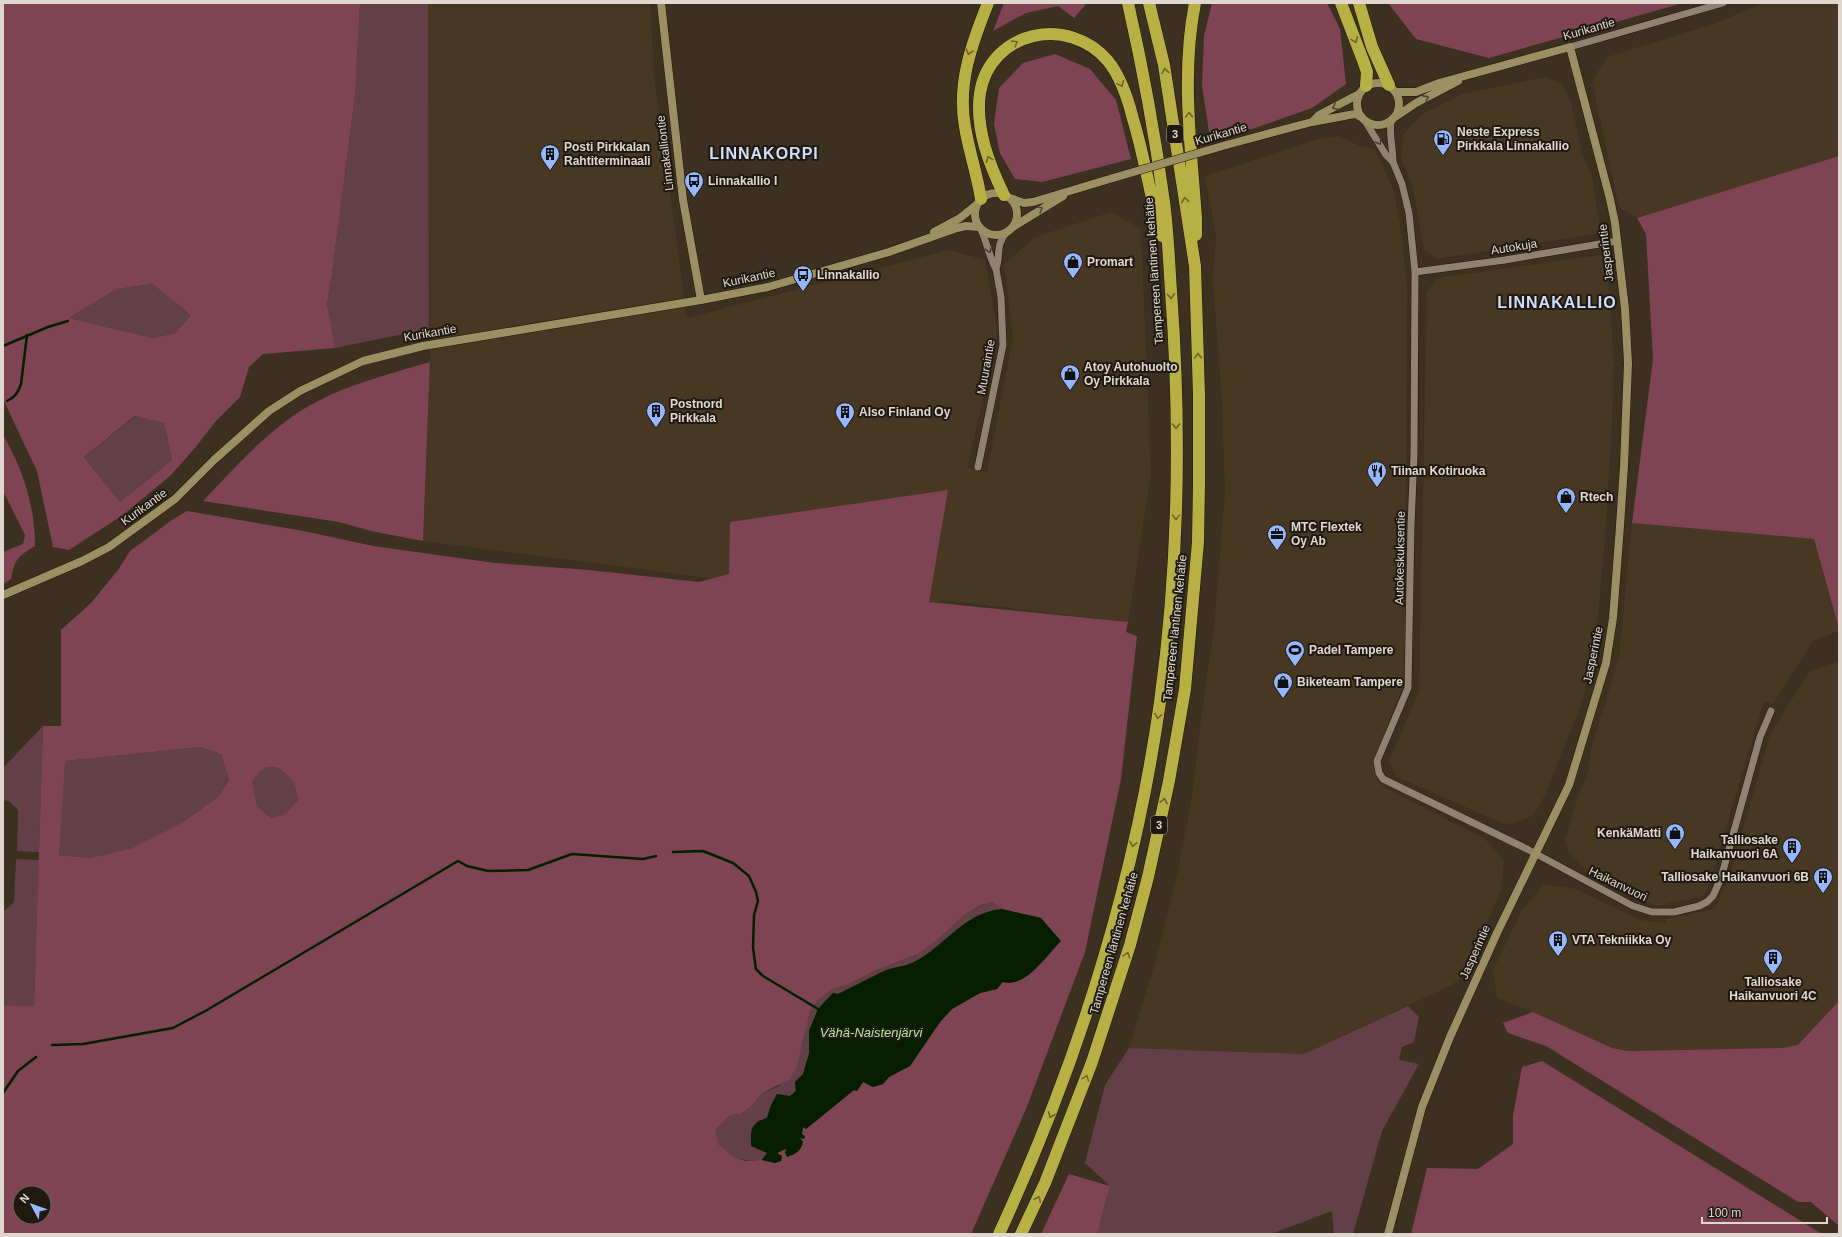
<svg xmlns="http://www.w3.org/2000/svg" width="1842" height="1237" font-family="Helvetica,sans-serif">
	<style>
		.built { fill: #483722 }
		.green { fill: #633f47 }
		.forest { fill: #7f4453; fill-rule: evenodd }
		.water { fill: #051e00 }
		.lines { fill: none; stroke-linecap: round; stroke-linejoin: round }
		.stream { stroke: #051e00; stroke-width: 2.5 }
		.street-casing { stroke: #231709; stroke-width: 8 }
		.secondary-casing { stroke: #231709; stroke-width: 9 }
		.highway-casing { stroke: #231709; stroke-width: 13 }
		.street { stroke: #908170; stroke-width: 7 }
		.secondary { stroke: #9c8f63; stroke-width: 8 }
		.highway { stroke: #b9b045; stroke-width: 12 }
		.secondary-bridge-casing { stroke: #231709; stroke-width: 9; stroke-linecap: butt }
		.secondary-bridge { stroke: #9c8f63; stroke-width: 8 }
		.oneway { stroke: #6c642c }
		.oneway2 { stroke: #514832 }
		.oneway3 { stroke: #473d33 }
		.labels { text-anchor: middle; stroke-width: 4; stroke-linejoin: round; paint-order: stroke }
		.shield { fill: #1f1912; stroke: #a69f96; stroke-width: 1 }
		.shield-label { font-size: 11px; font-weight: bold; fill: #e0d8ce }
		.street-label { font-size: 12px; fill: #e0d8ce; stroke: #1f1912 }
		.poi-label { font-size: 12px; font-weight: bold; fill: #e0d8ce; stroke: #1f1912; text-anchor: start }
		.water-label { font-size: 13px; font-style: italic; fill: #b0e79d; stroke: #1f1912 }
		.district-label { font-size: 16px; font-weight: bold; letter-spacing: 1px; fill: #d0def9; stroke: #1f1912 }
	</style>
	<rect width="100%" height="100%" fill="#3c3020"/>
	<path class="built" d="M428 3H650L654 76 687 318 949 250 985 260 998 334 967 468 987 472 1013 338 1004 264 1030 242 1033 238 1111 212 1141 229 1151 474 1128 622 941 600V603L732 581 423 541 430 372Z
		M1762 3H1839V156L1637 218 1619 208 1592 81 1607 57 1719 22Z
		M1545 77 1562 83 1571 102 1582 153 1592 176 1601 233 1437 259 1424 250 1413 186 1401 159 1403 135 1421 115 1462 94Z
		M1338 136 1362 147 1375 149 1384 168 1393 189 1400 222 1407 286 1405 645 1402 688 1375 758V774L1384 787 1485 839 1504 860 1501 891 1463 976 1452 985 1304 1054 1129 1048 1156 960 1177 876 1192 796 1202 711 1214 628 1225 492 1222 402 1213 280 1216 237 1205 176 1318 139Z
		M1606 254 1614 360 1612 423 1605 540 1596 636 1583 700 1545 795 1534 815 1515 823 1504 824 1397 777 1389 761 1419 691 1427 291 1438 278Z
		M1632 523 1814 539 1839 629V631L1813 641 1773 704 1764 701 1707 891 1702 896 1656 906 1588 872 1568 851 1565 839 1579 793 1588 772 1591 749 1619 657Z
		M1839 661V1001L1798 1046 1782 1048 1628 1051 1612 1048 1533 1012 1497 998 1493 970 1522 910 1544 884 1576 889 1640 920 1666 923V919L1710 910 1716 906 1730 874 1770 734 1809 672Z"/>
	<path class="green" d="M360 3H428L429 329 335 348 327 303 331 281 355 96Z
		M152 284 191 315 175 333 153 338 69 318 117 289Z
		M136 416 164 423 172 460 120 502 84 457Z
		M43 726 39 852 17 851 18 810 9 801 3 800V768Z
		M201 747 221 754 229 778 219 796 183 822 132 848 90 858 59 855 64 761Z
		M267 767 279 768 294 782 298 800 285 814 271 818 257 806 251 782 259 772Z
		M16 859 39 860 34 1006 3 1005V912L14 902Z
		M992 902 1002 909C962 913 947 945 914 962 904 967 892 967 882 972 867 979 853 987 838 994L833 993 818 1009 809 1031V1054L803 1074 795 1082 796 1091 790 1096 771 1105 767 1118 757 1121 767 1153 762 1160C746 1161 730 1160 719 1145 717 1141 716 1134 715 1130L730 1115 741 1114 751 1107 762 1093 779 1086 803 1044 805 1028 810 1011 818 1000 832 989 849 984 876 970 918 954 964 915 982 905Z
		M1408 1006 1419 1017 1414 1042 1402 1047 1399 1060 1419 1064 1382 1131 1353 1234H1334L1332 1211 1271 1234H1097L1110 1186 1085 1163 1105 1085 1129 1048 1304 1054Z"/>
	<path class="forest" d="M3 3H360L355 96 331 281 327 303 335 348 263 354 249 367 240 397 215 422 195 448 170 476 123 515 69 550 53 547 37 471 3 399ZM152 284 191 315 175 333 153 338 69 318 117 289ZM135 416 164 423 172 460 120 502 84 457Z
		M1004 3H1087L1074 18 1058 6 1026 13 993 31Z
		M1212 3H1327L1340 29 1346 84 1312 108 1252 129 1209 132 1202 85 1204 36Z
		M1388 3H1683L1489 58 1416 39Z
		M1055 54 1090 69 1116 100 1131 159 1042 182 1015 179 1000 153 994 124 999 88 1023 63Z
		M1839 156V629L1814 539 1632 523 1653 359 1646 234 1637 218Z
		M430 362 423 541 371 531 339 522 203 501C237 465 273 424 318 401 353 383 392 373 430 362Z
		M3 435C23 469 35 506 35 546 17 557 15 559 11 579L3 584V552L23 544 25 535 3 491Z
		M948 490 929 602 1128 622 1126 632 1137 636 1121 779 1085 952 1026 1109 971 1234H3V1005L34 1006 43 726H61V630L91 603 118 570 130 551 172 520 187 511 304 531 373 546 495 563 589 570 699 582 729 574 730 522ZM201 747 221 754 229 779 219 796 183 822 132 848 90 858 59 855 65 761ZM267 767 279 768 294 782 298 800 285 814 271 818 257 806 252 782 259 772ZM992 902 1002 909 1041 918 997 989 980 993 952 1009 940 1022 910 1066 889 1077 883 1084 873 1087 863 1082 857 1091 854 1090 806 1129 803 1127C801 1141 789 1148 776 1153L782 1156 781 1161 775 1163 762 1160 745 1161 732 1156 719 1145 715 1130 730 1115 741 1114 751 1107 762 1093 790 1079 797 1066 810 1011 818 1000 832 989 849 984 876 970 918 954 938 939 964 915 981 905ZM20 1193H44V1217H20Z
		M1839 1001V1226L1811 1202H1798L1546 1046 1508 1033 1503 1023 1533 1012 1612 1048 1628 1051 1782 1048 1798 1045Z
		M1542 1061 1822 1234H1411L1427 1168 1478 1169 1513 1144V1115L1522 1067Z
		M1069 1174 1110 1186 1097 1234H1041Z"/>
	<path class="water" d="M1002 909 1041 918 1061 941C1047 955 1025 989 1003 982L997 989 980 993 952 1009 940 1022 910 1066 889 1077 883 1084 873 1087 863 1082 857 1091 854 1090 806 1129 803 1127 802 1134 805 1136 804 1139 800 1138 803 1142C801 1151 796 1154 787 1157L785 1153 786 1149 777 1153 782 1156 781 1161 775 1163 762 1160 767 1153 751 1146C751 1129 750 1124 767 1118L771 1105 777 1094 790 1096 796 1091 795 1082 803 1074 809 1054V1031L818 1009 833 993 838 994C853 987 867 979 882 972 892 967 904 967 914 962 947 945 963 913 1002 909Z"/>
	<g class="lines">
		<path class="stream" d="M3 346 48 327 68 321
			M7 401C15 397 18 393 21 384L27 335
			M673 852 703 851 733 863 749 876 756 892 758 901 754 915 753 948 756 969 763 976 818 1009
			M52 1045 83 1044 173 1028 207 1010 458 861 467 866 488 871 528 870 572 854 643 859 656 856
			M3 1093 18 1071 36 1057"/>
		<defs>
			<path id="street" d="M1570 47 1723 3
				M1365 121 1386 155 1393 162 1402 184 1409 213 1415 272 1414 454 1411 525 1408 688 1377 761 1379 773 1383 779 1527 849 1633 906 1652 912H1674L1699 906 1707 902 1713 896 1721 878 1760 737 1771 711
				M1391 121C1389 137 1393 147 1393 162
				M996 269C1001 254 995 245 1007 232
				M1415 272 1505 260 1617 241
				M978 467 1003 345 1001 297 996 269C989 257 987 242 981 230"/>
			<path id="secondary" d="M661 3 683 200 701 300
				M1357 104a21 21 0 1 1 42 0a21 21 0 1 1-42 0Z
				M1395 117 1416 103 1458 81
				M1313 121 1319 115 1359 94
				M1226 145 1312 122 1349 115 1356 114 1361 117
				M975 214a21 21 0 1 1 42 0a21 21 0 1 1-42 0Z
				M1010 198 1024 203 1033 202 1113 178
				M1013 227 1063 196
				M934 232 960 218 976 205
				M3 595 82 561 109 547 175 499 214 460 269 411 300 391 363 361 423 346 701 300 768 287 889 252 957 228 966 226 979 227
				M1388 1234 1422 1107 1450 1037 1497 933 1569 785 1606 663 1613 618 1620 526 1624 466 1628 363 1625 309 1615 223 1610 199 1570 47 1439 83 1416 92H1396"/>
			<path id="highway" d="M1195 3C1181 73 1191 147 1196 218V235
				M1341 3 1364 63 1367 72 1366 86
				M1359 3 1372 47 1389 85
				M1004 195C989 164 975 128 980 93 990 31 1068 14 1108 61 1121 77 1128 99 1133 119 1145 158 1150 198 1162 236
				M981 199C977 174 969 151 965 127 957 83 972 43 988 3
				M999 1234C1077 1065 1134 886 1160 702 1179 566 1181 428 1171 291 1169 262 1168 232 1164 202 1155 135 1143 69 1128 3
				M1021 1234 1045 1183 1092 1062 1130 945 1148 877 1169 781 1185 689 1198 542 1199 484V395L1195 266 1164 65 1149 3"/>
		</defs>
		<use href="#street" class="street-casing"/>
		<use href="#secondary" class="secondary-casing"/>
		<use href="#highway" class="highway-casing"/>
		<use href="#street" class="street"/>
		<use href="#secondary" class="secondary"/>
		<use href="#highway" class="highway"/>
		<defs>
			<path id="secondary-bridge" d="M1113 178 1226 145"/>
		</defs>
		<use href="#secondary-bridge" class="secondary-bridge-casing"/>
		<use href="#secondary-bridge" class="secondary-bridge"/>
	</g>
	<defs><path id="oneway-chevron" d="M-2-3.5L2.5 0L-2 3.5" fill="none" stroke-width="1.6" stroke-linecap="round" stroke-linejoin="round"/></defs>
	<g class="oneway">
		<use href="#oneway-chevron" transform="translate(1355 40) rotate(68)"/>
		<use href="#oneway-chevron" transform="translate(1015 43) rotate(-31)"/>
		<use href="#oneway-chevron" transform="translate(969 52) rotate(106)"/>
		<use href="#oneway-chevron" transform="translate(1165 71) rotate(-100)"/>
		<use href="#oneway-chevron" transform="translate(1121 84) rotate(66)"/>
		<use href="#oneway-chevron" transform="translate(1189 115) rotate(-92)"/>
		<use href="#oneway-chevron" transform="translate(989 159) rotate(-110)"/>
		<use href="#oneway-chevron" transform="translate(1185 200) rotate(-98)"/>
		<use href="#oneway-chevron" transform="translate(1171 296) rotate(86)"/>
		<use href="#oneway-chevron" transform="translate(1198 356) rotate(-92)"/>
		<use href="#oneway-chevron" transform="translate(1176 426) rotate(90)"/>
		<use href="#oneway-chevron" transform="translate(1176 517) rotate(90)"/>
		<use href="#oneway-chevron" transform="translate(1158 716) rotate(99)"/>
		<use href="#oneway-chevron" transform="translate(1164 801) rotate(-78)"/>
		<use href="#oneway-chevron" transform="translate(1133 844) rotate(102)"/>
		<use href="#oneway-chevron" transform="translate(1127 955) rotate(-72)"/>
		<use href="#oneway-chevron" transform="translate(1086 1078) rotate(-69)"/>
		<use href="#oneway-chevron" transform="translate(1051 1115) rotate(112)"/>
		<use href="#oneway-chevron" transform="translate(1038 1199) rotate(-65)"/>
	</g>
	<g class="oneway2">
		<use href="#oneway-chevron" transform="translate(1426 98) rotate(-28)"/>
		<use href="#oneway-chevron" transform="translate(1335 107) rotate(153)"/>
		<use href="#oneway-chevron" transform="translate(1040 209) rotate(-30)"/>
	</g>
	<g class="oneway3">
		<use href="#oneway-chevron" transform="translate(1379 142) rotate(59)"/>
		<use href="#oneway-chevron" transform="translate(989 250) rotate(74)"/>
	</g>
	<defs>
		<symbol id="fuel-pin" viewBox="-11 -11 22 30"><path d="M0 17L-7.5 6A9.5 9.5 0 1 1 7.5 6Z" fill="#94b7fd" stroke="#1f1912"/><path d="M-5.5-6h7V0h2V4h1.3V-2.5L3-4.5l.8-.8L6-3V5H2.5V1h-1V6h-7ZM-4.2-4.7v3.2H.2V-4.7Z" fill="#111"/></symbol>
		<symbol id="building-pin" viewBox="-11 -11 22 30"><path d="M0 17L-7.5 6A9.5 9.5 0 1 1 7.5 6Z" fill="#94b7fd" stroke="#1f1912"/><path d="M-4-6H4V6H1V3H-1V6H-4ZM-2.5-4.3h1.7v1.8h-1.7ZM.8-4.3h1.7v1.8H.8ZM-2.5-1h1.7V.8h-1.7ZM.8-1h1.7V.8H.8Z" fill="#111"/></symbol>
		<symbol id="bus-pin" viewBox="-11 -11 22 30"><path d="M0 17L-7.5 6A9.5 9.5 0 1 1 7.5 6Z" fill="#94b7fd" stroke="#1f1912"/><path d="M-5-6H5V4H4V6H2V4H-2V6H-4V4H-5ZM-3.5-4V0h7V-4ZM-3.5 1.2v1.5H-2V1.2ZM2 1.2v1.5H3.5V1.2Z" fill="#111"/></symbol>
		<symbol id="shop-pin" viewBox="-11 -11 22 30"><path d="M0 17L-7.5 6A9.5 9.5 0 1 1 7.5 6Z" fill="#94b7fd" stroke="#1f1912"/><path d="M-5-2.5h2.3a2.7 3.5 0 0 1 5.4 0H5L5.5 6h-11ZM-1.5-2.5h3a1.5 2.3 0 0 0-3 0Z" fill="#111"/></symbol>
		<symbol id="restaurant-pin" viewBox="-11 -11 22 30"><path d="M0 17L-7.5 6A9.5 9.5 0 1 1 7.5 6Z" fill="#94b7fd" stroke="#1f1912"/><path d="M-5-6h1v4h1v-4h1v4h1v-4h1v5L-1.5 .5V6h-2V.5L-5-1ZM5-6V6H3V1.5H1.5Q1.5-4 5-6Z" fill="#111"/></symbol>
		<symbol id="office-pin" viewBox="-11 -11 22 30"><path d="M0 17L-7.5 6A9.5 9.5 0 1 1 7.5 6Z" fill="#94b7fd" stroke="#1f1912"/><path d="M-6-3h4V-5.5h4V-3h4V5H-6ZM-1-4.5V-3h2v-1.5ZM-6 0V1H6V0Z" fill="#111"/></symbol>
		<symbol id="stadium-pin" viewBox="-11 -11 22 30"><path d="M0 17L-7.5 6A9.5 9.5 0 1 1 7.5 6Z" fill="#94b7fd" stroke="#1f1912"/><path d="M0-5a6.5 5 0 1 0 0 10a6.5 5 0 1 0 0-10ZM-3.5-1.8h7v3.6h-7Z" fill="#111"/></symbol>
	</defs>
	<g fill-rule="evenodd">
		<use href="#fuel-pin" x="1432" y="128" width="22" height="30"/>
		<use href="#building-pin" x="539" y="143" width="22" height="30"/>
		<use href="#bus-pin" x="683" y="170" width="22" height="30"/>
		<use href="#shop-pin" x="1062" y="251" width="22" height="30"/>
		<use href="#bus-pin" x="792" y="264" width="22" height="30"/>
		<use href="#shop-pin" x="1059" y="363" width="22" height="30"/>
		<use href="#building-pin" x="645" y="400" width="22" height="30"/>
		<use href="#building-pin" x="834" y="401" width="22" height="30"/>
		<use href="#restaurant-pin" x="1366" y="460" width="22" height="30"/>
		<use href="#shop-pin" x="1555" y="486" width="22" height="30"/>
		<use href="#office-pin" x="1266" y="523" width="22" height="30"/>
		<use href="#stadium-pin" x="1284" y="639" width="22" height="30"/>
		<use href="#shop-pin" x="1272" y="671" width="22" height="30"/>
		<use href="#shop-pin" x="1664" y="822" width="22" height="30"/>
		<use href="#building-pin" x="1781" y="836" width="22" height="30"/>
		<use href="#building-pin" x="1812" y="866" width="22" height="30"/>
		<use href="#building-pin" x="1547" y="929" width="22" height="30"/>
		<use href="#building-pin" x="1762" y="947" width="22" height="30"/>
	</g>
	<g class="labels">
		<g class="shield">
			<rect x="1167" y="125" width="16" height="18" rx="3"/>
			<rect x="1151" y="816" width="16" height="18" rx="3"/>
		</g>
		<g class="shield-label">
			<text x="1175" y="138">3</text>
			<text x="1159" y="829">3</text>
		</g>
		<g class="street-label">
			<text transform="translate(1589 29) rotate(-16)" y="4">Kurikantie</text>
			<text transform="translate(1221 134) rotate(-16)" y="4">Kurikantie</text>
			<text transform="translate(665 153) rotate(-97)" y="4">Linnakalliontie</text>
			<text transform="translate(1514 247) rotate(-9)" y="4">Autokuja</text>
			<text transform="translate(1606 253) rotate(-97)" y="4">Jasperintie</text>
			<text transform="translate(1154 271) rotate(-94)" y="4">Tampereen läntinen kehätie</text>
			<text transform="translate(749 278) rotate(-12)" y="4">Kurikantie</text>
			<text transform="translate(430 333) rotate(-10)" y="4">Kurikantie</text>
			<text transform="translate(986 367) rotate(-80)" y="4">Muuraintie</text>
			<text transform="translate(144 507) rotate(-36)" y="4">Kurikantie</text>
			<text transform="translate(1400 558) rotate(-89)" y="4">Autokeskuksentie</text>
			<text transform="translate(1175 628) rotate(-84)" y="4">Tampereen läntinen kehätie</text>
			<text transform="translate(1593 655) rotate(-78)" y="4">Jasperintie</text>
			<text transform="translate(1618 884) rotate(26)" y="4">Haikanvuori</text>
			<text transform="translate(1114 943) rotate(-74)" y="4">Tampereen läntinen kehätie</text>
			<text transform="translate(1475 952) rotate(-66)" y="4">Jasperintie</text>
		</g>
		<g class="poi-label">
			<text x="1457" y="136">Neste Express<tspan x="1457" dy="14">Pirkkala Linnakallio</tspan></text>
			<text x="564" y="151">Posti Pirkkalan<tspan x="564" dy="14">Rahtiterminaali</tspan></text>
			<text x="708" y="185">Linnakallio I</text>
			<text x="1087" y="266">Promart</text>
			<text x="817" y="279">Linnakallio</text>
			<text x="1084" y="371">Atoy Autohuolto<tspan x="1084" dy="14">Oy Pirkkala</tspan></text>
			<text x="670" y="408">Postnord<tspan x="670" dy="14">Pirkkala</tspan></text>
			<text x="859" y="416">Also Finland Oy</text>
			<text x="1391" y="475">Tiinan Kotiruoka</text>
			<text x="1580" y="501">Rtech</text>
			<text x="1291" y="531">MTC Flextek<tspan x="1291" dy="14">Oy Ab</tspan></text>
			<text x="1309" y="654">Padel Tampere</text>
			<text x="1297" y="686">Biketeam Tampere</text>
			<text x="1661" y="837" text-anchor="end">KenkäMatti</text>
			<text x="1778" y="844" text-anchor="end">Talliosake<tspan x="1778" dy="14">Haikanvuori 6A</tspan></text>
			<text x="1809" y="881" text-anchor="end">Talliosake Haikanvuori 6B</text>
			<text x="1572" y="944">VTA Tekniikka Oy</text>
			<text x="1773" y="986" text-anchor="middle">Talliosake<tspan x="1773" dy="14">Haikanvuori 4C</tspan></text>
		</g>
		<g class="water-label">
			<text x="871" y="1037">Vähä-Naistenjärvi</text>
		</g>
		<g class="district-label">
			<text x="764" y="159">LINNAKORPI</text>
			<text x="1557" y="308">LINNAKALLIO</text>
		</g>
	</g>
	<rect width="1842" height="1237" fill="none" stroke="#e0d8ce" stroke-width="8"/>
	<g transform="translate(32 1205) rotate(311)"><circle r="19" fill="#1f1912" stroke="#6c655d"/>
	<path d="M0-3L7 15L0 10L-7 15Z" fill="#94b7fd"/>
	<text y="-6" font-size="11" font-weight="bold" text-anchor="middle" fill="#e0d8ce">N</text>
	</g>
	<path d="M1702 1217v6h125v-6" fill="none" stroke="#e0d8ce" stroke-width="2"/>
	<text x="1708" y="1217" font-size="12" fill="#e0d8ce" stroke="#1f1912" stroke-width="3" paint-order="stroke">100 m</text>
</svg>
